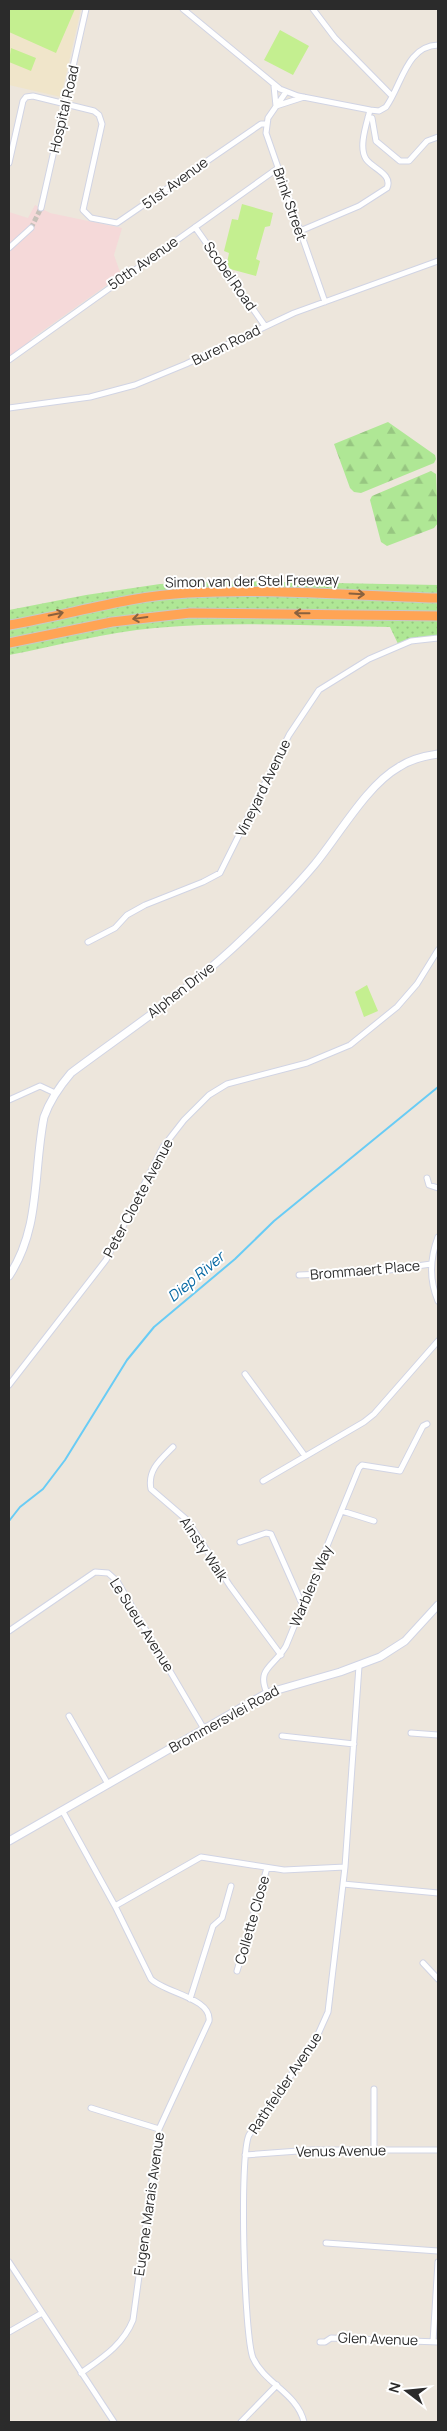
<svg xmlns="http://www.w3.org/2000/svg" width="447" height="2431" font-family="Manrope,sans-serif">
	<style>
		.education { fill: #f0e5ca }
		.medical { fill: #f5d9d9 }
		.grass { fill: url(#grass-dots) }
		.forest { fill: url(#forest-firs) }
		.pitch { fill: #c4ef90 }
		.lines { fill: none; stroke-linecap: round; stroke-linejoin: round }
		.stream { stroke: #69ccf5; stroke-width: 2 }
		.street-tunnel { stroke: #c6c1b9; stroke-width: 5; stroke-dasharray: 5 2.5; stroke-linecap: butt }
		.street-casing { stroke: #d1d4e4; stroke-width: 7 }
		.secondary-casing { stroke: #d1d4e4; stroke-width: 9 }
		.highway-casing { stroke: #c8c8c8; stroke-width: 11 }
		.street { stroke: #fff; stroke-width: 5 }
		.secondary { stroke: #fff; stroke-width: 7 }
		.highway { stroke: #ffa455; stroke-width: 9 }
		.oneway { stroke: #8a613e }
		.labels { text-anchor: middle; stroke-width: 4; stroke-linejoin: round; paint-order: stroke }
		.street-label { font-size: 14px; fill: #2b2b2b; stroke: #fff }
		.water-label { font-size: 15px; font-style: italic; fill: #0668a3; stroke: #fff }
	</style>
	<defs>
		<pattern id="grass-dots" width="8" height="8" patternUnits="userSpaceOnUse" patternTransform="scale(1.25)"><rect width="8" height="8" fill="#afe795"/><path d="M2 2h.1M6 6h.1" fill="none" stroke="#97c681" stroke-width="1.8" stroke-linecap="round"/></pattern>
		<pattern id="forest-firs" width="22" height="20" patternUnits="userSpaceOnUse" patternTransform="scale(1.25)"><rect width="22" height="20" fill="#afe795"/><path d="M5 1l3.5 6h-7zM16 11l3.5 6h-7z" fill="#97c681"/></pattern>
	</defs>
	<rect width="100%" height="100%" fill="#ede6dc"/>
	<path class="education" d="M9 9H81L61 97 9 85Z"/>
	<path class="medical" d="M35 205 50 213 122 228 114 255 121 275 31 339 34 344 9 363V212L28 218Z"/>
	<path class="grass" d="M234 581 438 585V638L399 646 390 627C312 626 233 621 155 628 106 632 57 646 9 655V610L86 595 160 584Z"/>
	<path class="forest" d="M388 422 435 455 436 459 434 463 361 493 354 492 350 488 334 444Z
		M431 471 436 474 438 523 434 528 387 546 381 542 370 500 372 496Z"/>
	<path class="pitch" d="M9 9H75L56 53 9 32Z
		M280 30 309 46 293 75 264 60Z
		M11 48 36 58 31 71 9 62Z
		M242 204 273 213 270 226 265 227 256 259 260 261 256 276 230 269 227 263 229 253 224 251 232 219 238 220Z
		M367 985 378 1011 364 1017 355 992Z"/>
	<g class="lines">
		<path class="stream" d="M9 1521 20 1507 43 1489 65 1460 127 1360 154 1327 235 1259 274 1221 438 1087"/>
		<path class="street-tunnel" d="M31 228 41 208"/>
		<defs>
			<path id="street" d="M183 9 280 89 298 96 370 110 379 111 386 107C402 85 406 46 438 45
				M313 9 335 38 392 96
				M274 86 276 106 304 97
				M286 92 268 118 266 133 325 302
				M368 117 372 118 376 141 400 161H409L427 141 438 137
				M9 163 23 101 26 97 33 96 94 111 99 115 102 124 83 210 91 218 117 223 261 124H266
				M41 208 86 9
				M195 227 265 326
				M300 231 359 206 387 188C393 174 373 169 366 159 358 147 367 123 370 110
				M9 248 31 228
				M9 360 278 168
				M9 408 90 397 135 385 186 364 294 313 438 261
				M88 942 115 928 127 915 145 905 203 882 220 873 289 735 319 690 369 659 411 641 438 638
				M9 1100 40 1086 55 1093
				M427 1178 429 1185 438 1188
				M438 1237C430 1258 429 1280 438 1301
				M299 1275 375 1272 431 1264
				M245 1374 305 1456
				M9 1385 106 1260 163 1147 184 1120 209 1095 227 1084 307 1063 350 1045 397 1007 417 984 438 950
				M173 1447C161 1459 147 1470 151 1489L187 1520 230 1586 281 1655
				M263 1481 364 1422 374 1414 438 1341
				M342 1511 374 1521
				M240 1542 266 1533 271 1534 303 1606
				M9 1631 95 1572 108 1573 117 1581 204 1729
				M267 1693C256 1668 274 1667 286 1646L359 1468 362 1465 400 1471 423 1426 427 1424
				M69 1716 108 1784
				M411 1733 438 1735
				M282 1736 354 1744
				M62 1810 115 1906 151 1979C165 1993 212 1998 209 2021L159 2129 133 2320C123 2345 102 2358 81 2373
				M343 1884 438 1893
				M115 1906 201 1857 284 1870 345 1867
				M423 1963 438 1979
				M237 1971 267 1868
				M190 1999 213 1926 222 1918 231 1886
				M374 2089V2150
				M91 2108 159 2129
				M245 2155 312 2150H438
				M326 2243 438 2251
				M9 2262 114 2422
				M9 2332 42 2313
				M320 2342H325L331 2338 438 2342
				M433 2342 438 2262
				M241 2422 277 2385
				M304 2422C297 2393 265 2384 253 2358 244 2336 239 2155 249 2135L315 2041 328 2012 345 1867 359 1666"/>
			<path id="secondary" d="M9 1276C41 1228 33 1172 44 1117 50 1100 59 1087 71 1073 126 1032 183 994 233 948 262 921 290 894 315 864 339 835 367 785 399 767 411 759 424 756 438 754
				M9 1841 267 1693 340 1672 380 1657 405 1641 438 1605"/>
			<path id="highway" d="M9 625C69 615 127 596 188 593 271 588 355 596 438 598
				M9 643 112 622 190 613 438 616"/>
		</defs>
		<use href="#street" class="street-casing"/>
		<use href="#secondary" class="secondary-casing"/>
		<use href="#highway" class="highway-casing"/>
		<use href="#street" class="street"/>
		<use href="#secondary" class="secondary"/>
		<use href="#highway" class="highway"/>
	</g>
	<defs><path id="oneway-shaft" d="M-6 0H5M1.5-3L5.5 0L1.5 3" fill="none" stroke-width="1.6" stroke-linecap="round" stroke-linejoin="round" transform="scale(1.25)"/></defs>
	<g class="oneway">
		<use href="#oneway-shaft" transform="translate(357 594) rotate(3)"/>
		<use href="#oneway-shaft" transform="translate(302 613) rotate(-179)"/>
		<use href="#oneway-shaft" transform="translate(56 614) rotate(-12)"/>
		<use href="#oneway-shaft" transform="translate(140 618) rotate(172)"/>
	</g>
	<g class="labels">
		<g class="street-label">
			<text transform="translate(64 109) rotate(-77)" y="5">Hospital Road</text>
			<text transform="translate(175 183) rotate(-36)" y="5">51st Avenue</text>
			<text transform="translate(290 204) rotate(71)" y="5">Brink Street</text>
			<text transform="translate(143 263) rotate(-35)" y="5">50th Avenue</text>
			<text transform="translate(230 276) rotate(55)" y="5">Scobel Road</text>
			<text transform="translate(226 345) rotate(-26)" y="5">Buren Road</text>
			<text transform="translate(252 581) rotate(-1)" y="5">Simon van der Stel Freeway</text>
			<text transform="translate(263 788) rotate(-64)" y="5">Vineyard Avenue</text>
			<text transform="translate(181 990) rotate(-38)" y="5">Alphen Drive</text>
			<text transform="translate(138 1198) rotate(-62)" y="5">Peter Cloete Avenue</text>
			<text transform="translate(365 1270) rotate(-5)" y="5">Brommaert Place</text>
			<text transform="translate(204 1549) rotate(56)" y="5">Ainsty Walk</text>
			<text transform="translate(311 1586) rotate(-67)" y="5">Warblers Way</text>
			<text transform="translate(142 1625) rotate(58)" y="5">Le Sueur Avenue</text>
			<text transform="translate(224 1719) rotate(-29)" y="5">Brommersvlei Road</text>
			<text transform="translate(252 1920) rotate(-74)" y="5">Collette Close</text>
			<text transform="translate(285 2083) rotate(-56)" y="5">Rathfelder Avenue</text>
			<text transform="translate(341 2151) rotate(-1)" y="5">Venus Avenue</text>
			<text transform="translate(149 2204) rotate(-82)" y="5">Eugene Marais Avenue</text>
			<text transform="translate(378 2339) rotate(2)" y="5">Glen Avenue</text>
		</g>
		<g class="water-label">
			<text transform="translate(196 1277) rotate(-40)" y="5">Diep River</text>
		</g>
	</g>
	<rect width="447" height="2431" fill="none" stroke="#2b2b2b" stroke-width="20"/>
	<g transform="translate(407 2391) rotate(286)" stroke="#ffffff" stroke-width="4" paint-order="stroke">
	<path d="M0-4L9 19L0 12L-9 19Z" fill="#2b2b2b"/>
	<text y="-8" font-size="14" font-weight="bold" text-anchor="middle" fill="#2b2b2b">N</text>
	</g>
</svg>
